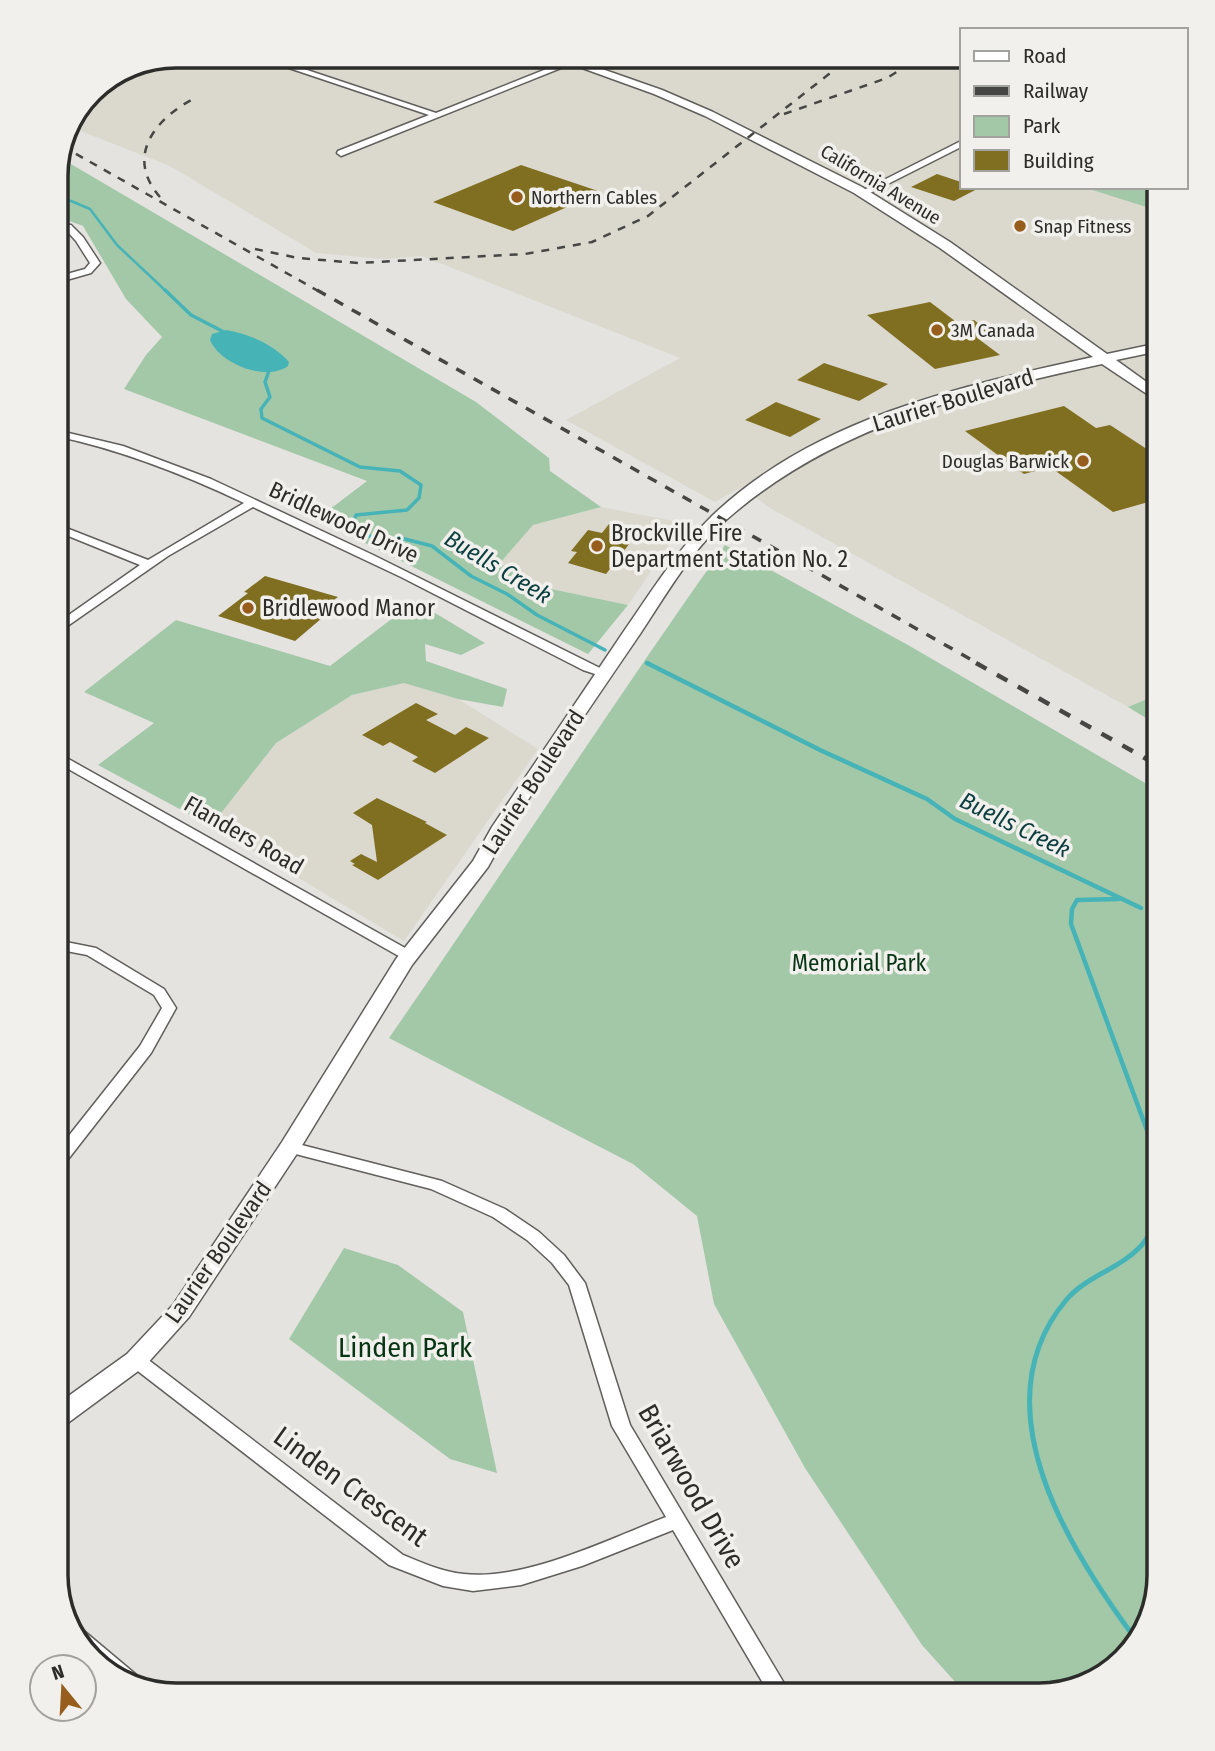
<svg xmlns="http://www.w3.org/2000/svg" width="1215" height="1751" font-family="'Fira Sans Condensed',sans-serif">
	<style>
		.built { fill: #dbd8ce }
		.green { fill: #a3c8a8 }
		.water { fill: #46b3b7 }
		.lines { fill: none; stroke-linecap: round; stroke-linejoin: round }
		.stream-far3 { stroke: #46b3b7; stroke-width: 2.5 }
		.stream-far2 { stroke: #46b3b7; stroke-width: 3.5 }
		.stream-far1 { stroke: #46b3b7; stroke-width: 4.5 }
		.stream { stroke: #46b3b7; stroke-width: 5 }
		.building { fill: #816f21 }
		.street-casing { stroke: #605f5c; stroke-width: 3 }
		.secondary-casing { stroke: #605f5c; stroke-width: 3 }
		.street { fill: #fff; fill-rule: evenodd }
		.secondary { fill: #fff; fill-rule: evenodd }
		.rail-far2 { stroke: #464644; stroke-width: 2.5; stroke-dasharray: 8 8; stroke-linecap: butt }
		.rail-far1 { stroke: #464644; stroke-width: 3.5; stroke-dasharray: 10 10; stroke-linecap: butt }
		.rail { stroke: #464644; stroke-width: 4.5; stroke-dasharray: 12 12; stroke-linecap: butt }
		.poi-dot { fill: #975d1c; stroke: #f1f0ec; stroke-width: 2.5 }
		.labels { text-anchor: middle; stroke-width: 7; stroke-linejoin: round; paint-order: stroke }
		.far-street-label { font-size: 19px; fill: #2c2c2a; stroke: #f1f0ec }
		.far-poi-label { font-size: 19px; fill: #2c2c2a; stroke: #f1f0ec; text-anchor: start }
		.street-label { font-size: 23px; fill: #2c2c2a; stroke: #f1f0ec }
		.poi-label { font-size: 23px; fill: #2c2c2a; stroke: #f1f0ec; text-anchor: start }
		.park-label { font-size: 23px; fill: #063514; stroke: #f1f0ec }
		.water-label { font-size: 24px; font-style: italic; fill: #0b3e40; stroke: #f1f0ec }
		.near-park-label { font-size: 28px; fill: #063514; stroke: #f1f0ec }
		.near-street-label { font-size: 28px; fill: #2c2c2a; stroke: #f1f0ec }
		.rim { fill: none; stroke: #2c2c2a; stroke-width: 3.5 }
	</style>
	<rect width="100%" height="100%" fill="#e4e3df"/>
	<path class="built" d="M176 56H961V187H1159V694L1128 707 770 508 742 487 715 502 566 420 680 358 422 256 383 259 316 253 170 166 68 126 97 86Z
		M601 507 684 523 628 605 532 585 500 563 533 525Z
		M404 683 458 699 538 749 404 941 211 826 276 743 352 695Z"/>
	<path class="green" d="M59 157 476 402 549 458 550 471 601 507 533 525 500 563 532 585 628 605 588 654 317 519 367 481 124 389 146 355 162 337 126 299 83 226 56 216V168Z
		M1083 187H1159V211Z
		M725 545 908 645 1159 791V1575L1143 1635 1099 1679 1039 1695H967L922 1645 805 1468 714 1304 697 1216 633 1164 389 1038C502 875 610 707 725 545Z
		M415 601 485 643 461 655 425 644 426 661 507 689 503 707 458 699 404 683 352 695 276 743 211 826 98 765 154 723 84 692 176 620 330 666Z
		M1159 694V726L1128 707Z
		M344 1248 398 1265 463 1312 497 1473 450 1459 289 1339Z"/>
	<path class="water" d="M226 330C249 334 273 344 289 362L288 366C266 382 220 364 210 340L212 334Z"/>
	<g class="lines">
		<path class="stream-far3" d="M56 199 71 201 90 209 117 245 167 292"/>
		<path class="stream-far2" d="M165 290 191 315 222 331
			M269 371 265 382 270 397 261 409 262 418 360 467 400 471 421 485 419 498 407 510 356 515 352 526 377 540 401 538 432 546 471 576 507 594 537 615 605 650
			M647 663 650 664"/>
		<path class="stream-far1" d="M647 663 820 750 927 799 955 819 1141 908
			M1119 899 1077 900 1072 909 1071 924 1151 1141"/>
		<path class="stream" d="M1151 1140 1159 1172
			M1137 1641C1069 1550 977 1405 1067 1299 1087 1276 1119 1269 1140 1247 1150 1237 1154 1222 1159 1209"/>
	</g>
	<path class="building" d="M521 165 601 192 513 231 433 202Z
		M937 174 961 182V187H981L954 201 911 187Z
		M930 302 959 324 974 320 996 337 980 340 1000 355 935 369 867 315Z
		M824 363 888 384 859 401 797 380Z
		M776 402 821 419 790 437 745 420Z
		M1064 406 1096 428 1110 425 1159 457V499L1113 512 1050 467 1024 474 965 431Z
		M609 524 624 527 617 536 633 539 606 574 568 563 577 552 571 551 588 530 602 533Z
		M265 576 338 597 331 602 335 607 295 641 218 616 248 593 244 592Z
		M416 703 438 714 426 720 455 735 466 727 489 738 435 773 412 761 418 757 390 742 383 746 362 735Z
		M377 798 427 822 425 823 447 835 378 880 352 865 355 864 350 861 361 854 377 862 372 825 353 813Z"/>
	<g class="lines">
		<defs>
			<path id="street" d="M253 56H265L436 113 569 60 576 62 341 156 337 153 338 151 429 115Z
				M961 141V147L866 195 858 193Z
				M56 224 71 225 83 237 100 263 91 273 56 283V277L85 269 90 263 76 241 66 230H56Z
				M56 430 123 446 211 479 373 555 610 673 604 677 583 670 401 577 253 507 168 556 56 634V624L140 565 56 531V524L148 560 244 503C183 474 122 450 56 436Z
				M56 752 414 953 416 956 414 959H404L56 762Z
				M56 940 96 948 164 989 176 1008 151 1053 62 1167 56 1169V1152L140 1046 162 1008 154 995 87 955 56 949Z
				M290 1142 442 1181 505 1209 539 1232 564 1255 585 1283 630 1425 791 1695H770L673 1530 582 1566 521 1585 473 1591 443 1586 389 1565 130 1365 127 1360 130 1355 136 1353 142 1355 403 1555C423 1563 442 1572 464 1574 525 1581 609 1539 666 1517L612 1426 569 1285 552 1263 527 1240 493 1217 431 1189 284 1151 282 1147 284 1143Z
				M69 1624 78 1626 140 1678 142 1687 116 1679 72 1635Z"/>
			<path id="secondary" d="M549 56H565L662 90 713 112 862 187 950 242 1107 354 1159 343V351L1116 360 1159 391V402L1102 364C968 393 831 427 726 520 690 552 666 595 640 634 596 698 553 762 510 827L488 867 412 965 298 1152 189 1317 145 1366 65 1425 56 1428V1405L127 1354 173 1305 282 1142 396 959 473 861 492 827C535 763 579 698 622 634 650 594 676 551 712 516 813 419 960 386 1093 357L940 248 854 193 705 116 654 94Z"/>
		</defs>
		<use href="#street" class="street-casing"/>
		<use href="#secondary" class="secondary-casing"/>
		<use href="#street" class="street"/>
		<use href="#secondary" class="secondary"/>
		<path class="rail-far2" d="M784 114 887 78 922 56
			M62 146 320 292
			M160 197C124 156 156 118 195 98
			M255 249 298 258 358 263 525 254 592 242 648 216 843 63 847 56"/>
		<path class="rail-far1" d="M317 290 979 664"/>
		<path class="rail" d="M976 663 1159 766"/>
	</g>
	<g class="poi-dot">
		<circle cx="517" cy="197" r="7"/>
		<circle cx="1020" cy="226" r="7"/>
		<circle cx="937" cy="330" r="7"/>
		<circle cx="1083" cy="461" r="7"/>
		<circle cx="597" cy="546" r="7"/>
		<circle cx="248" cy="608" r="7"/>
	</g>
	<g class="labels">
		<g class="far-street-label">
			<text transform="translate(881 184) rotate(31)" y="7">California Avenue</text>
		</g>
		<g class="far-poi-label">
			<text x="531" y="204">Northern Cables</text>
			<text x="1034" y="233">Snap Fitness</text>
			<text x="951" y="337">3M Canada</text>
			<text x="1069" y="468" text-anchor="end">Douglas Barwick</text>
		</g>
		<g class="street-label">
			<text transform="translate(953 400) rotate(-17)" y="8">Laurier Boulevard</text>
			<text transform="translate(344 522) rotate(25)" y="8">Bridlewood Drive</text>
			<text transform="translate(533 782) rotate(-57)" y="8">Laurier Boulevard</text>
			<text transform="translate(244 835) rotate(30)" y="8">Flanders Road</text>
			<text transform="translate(218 1252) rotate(-55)" y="8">Laurier Boulevard</text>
		</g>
		<g class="poi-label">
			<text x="611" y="541">Brockville Fire<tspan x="611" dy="26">Department Station No. 2</tspan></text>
			<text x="262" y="616">Bridlewood Manor</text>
		</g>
		<g class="park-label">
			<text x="859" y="971">Memorial Park</text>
		</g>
		<g class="water-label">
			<text transform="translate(498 567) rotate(31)" y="8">Buells Creek</text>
			<text transform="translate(1015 825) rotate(26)" y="8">Buells Creek</text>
		</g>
		<g class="near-park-label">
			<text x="405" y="1357">Linden Park</text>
		</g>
		<g class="near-street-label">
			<text transform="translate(351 1486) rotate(36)" y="10">Linden Crescent</text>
			<text transform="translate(692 1486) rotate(60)" y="10">Briarwood Drive</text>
		</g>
	</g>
	<path d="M0 0H1215V1751H0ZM176 68H1039A108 108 0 0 1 1147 176V1575A108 108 0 0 1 1039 1683H176A108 108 0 0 1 68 1575V176A108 108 0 0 1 176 68Z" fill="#f1f0ec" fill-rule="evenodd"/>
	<path class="rim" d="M176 68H1039A108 108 0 0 1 1147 176V1575A108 108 0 0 1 1039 1683H176A108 108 0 0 1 68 1575V176A108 108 0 0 1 176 68Z"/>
	<rect x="960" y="28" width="228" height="161" fill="#f1f0ec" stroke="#a2a29e" stroke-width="2"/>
	<rect x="974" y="51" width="35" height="10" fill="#ffffff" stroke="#a2a29e" stroke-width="2"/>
	<text x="1023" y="63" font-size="21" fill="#2c2c2a">Road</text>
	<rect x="974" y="86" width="35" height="10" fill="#464644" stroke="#a2a29e" stroke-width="2"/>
	<text x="1023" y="98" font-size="21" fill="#2c2c2a">Railway</text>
	<rect x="974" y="116" width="35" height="21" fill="#a3c8a8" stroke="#a2a29e" stroke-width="2"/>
	<text x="1023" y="133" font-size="21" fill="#2c2c2a">Park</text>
	<rect x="974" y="150" width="35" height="21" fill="#816f21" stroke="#a2a29e" stroke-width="2"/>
	<text x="1023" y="168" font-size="21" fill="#2c2c2a">Building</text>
	<g transform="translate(63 1688) rotate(342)"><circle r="33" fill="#f1f0ec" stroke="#a2a29e" stroke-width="2"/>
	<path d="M0-5L12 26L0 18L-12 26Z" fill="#975d1c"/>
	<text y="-10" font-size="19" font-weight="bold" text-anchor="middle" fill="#2c2c2a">N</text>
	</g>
</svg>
